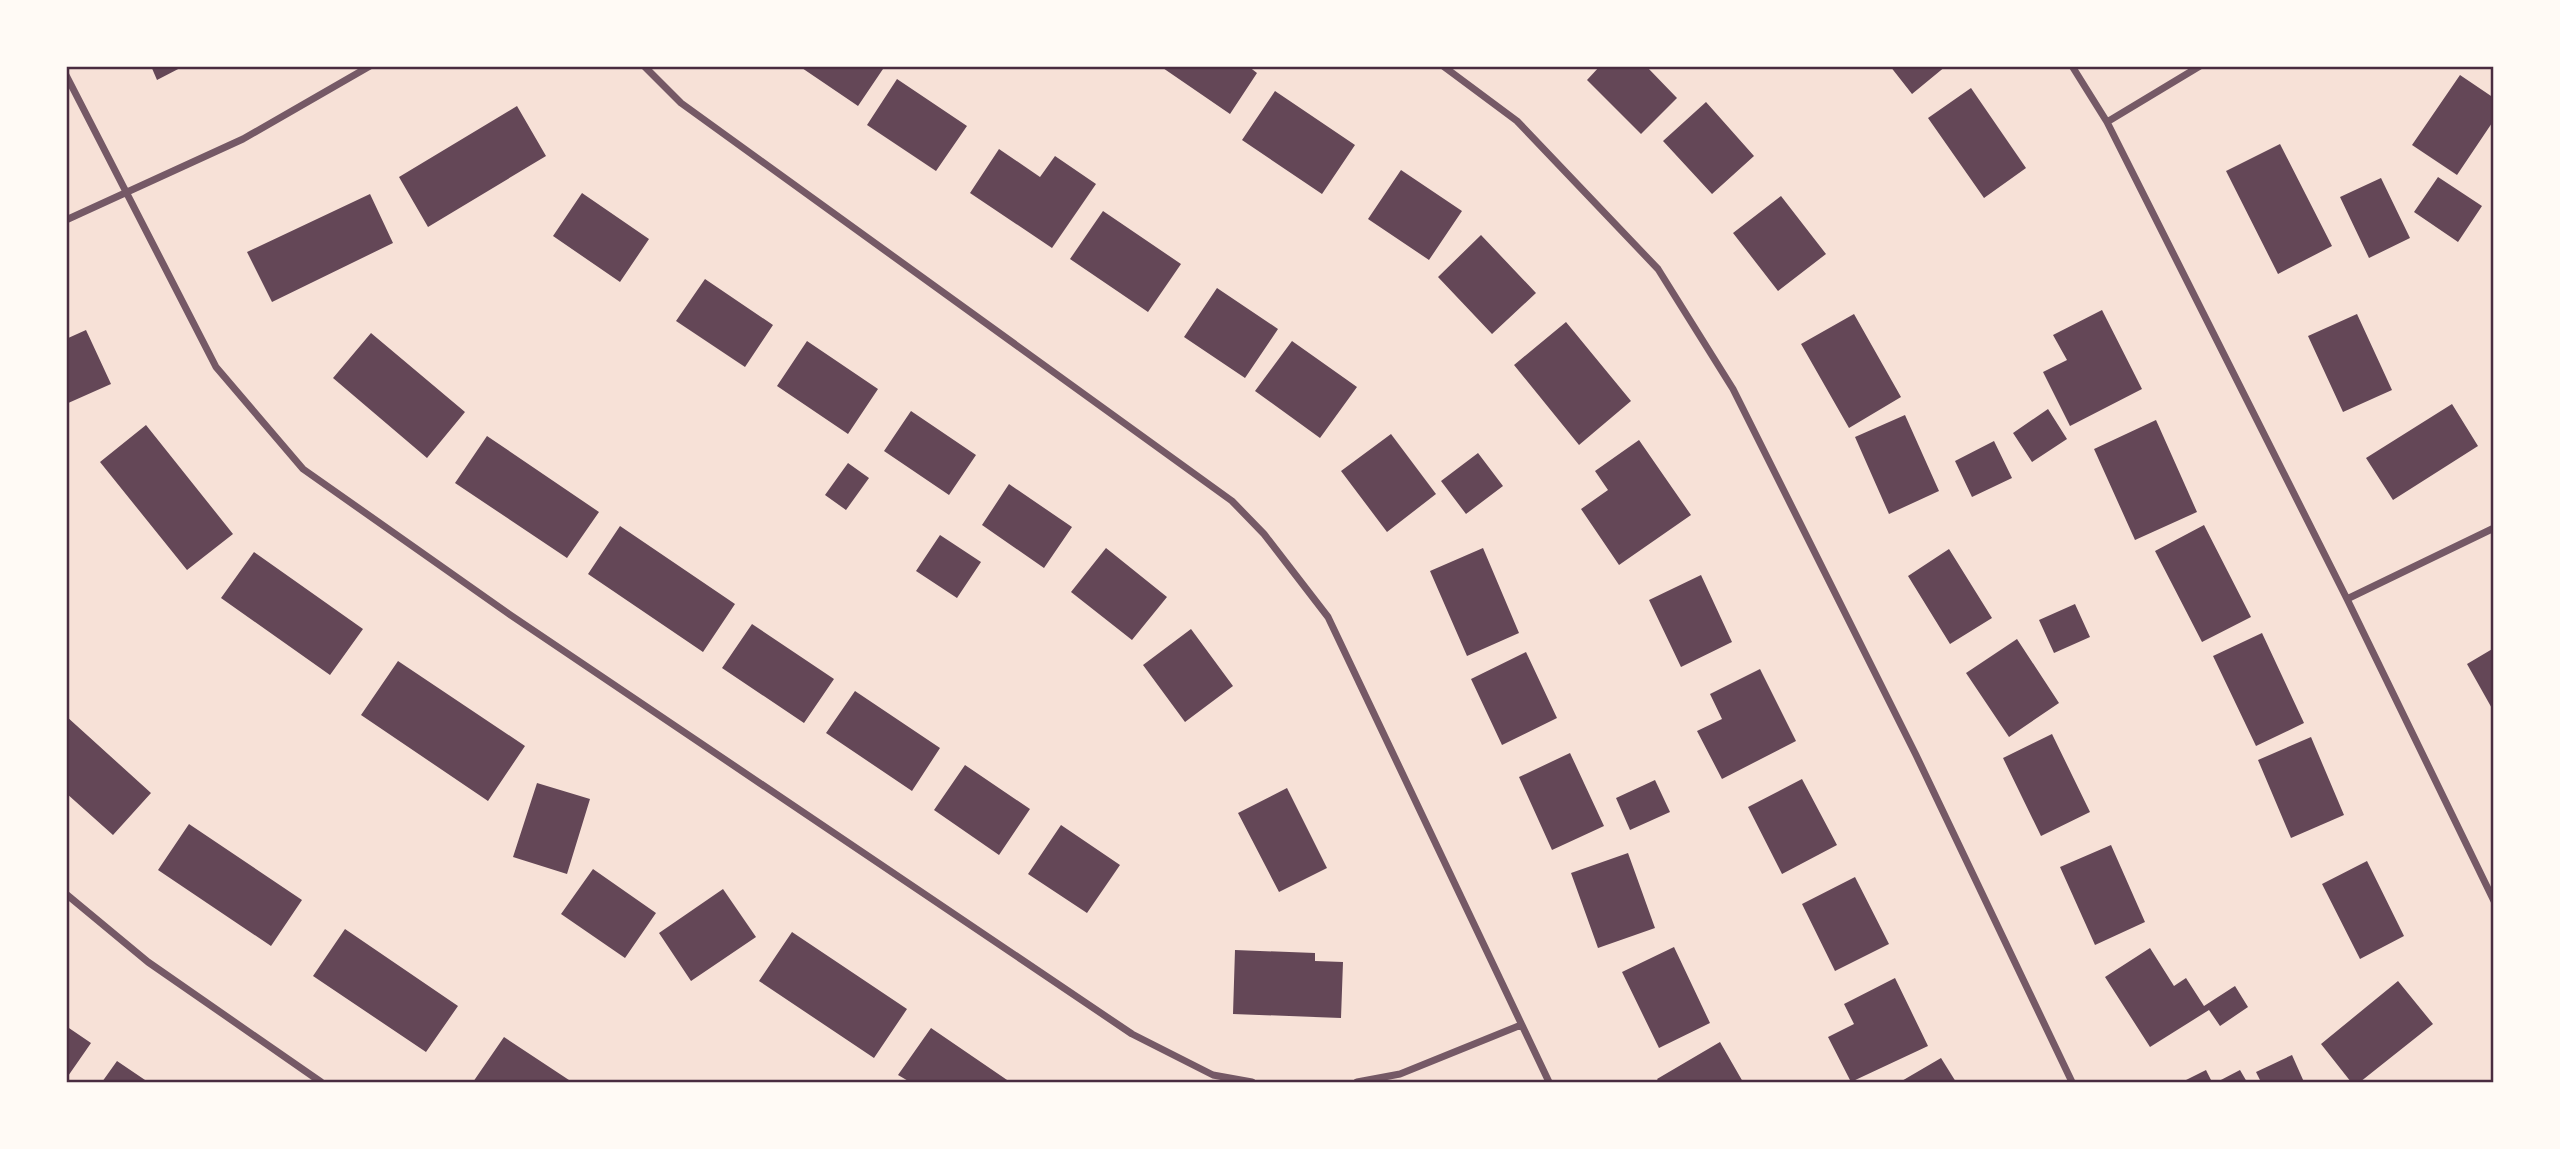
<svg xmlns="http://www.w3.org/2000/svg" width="2560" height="1149" font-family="'PT Sans Narrow',sans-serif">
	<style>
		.building { fill: #644757 }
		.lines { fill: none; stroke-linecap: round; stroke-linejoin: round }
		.minor { stroke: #755966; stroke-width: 7 }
		.neatline { fill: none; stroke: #4a2c40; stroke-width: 2.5 }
	</style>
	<rect width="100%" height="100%" fill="#f7e1d7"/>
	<path class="building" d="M151 66H184L157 80Z
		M799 66H879L883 69 858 106Z
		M1160 66H1248L1257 73 1230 114Z
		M1600 66H1646L1677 98 1641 134 1587 80Z
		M1890 66H1946L1912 94Z
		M2460 75 2494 98V120L2457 175 2412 145Z
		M897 79 967 126 936 171 867 125Z
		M1971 88 2026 168 1984 198 1928 118Z
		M1275 91 1355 145 1322 194 1242 140Z
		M1706 102 1754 156 1712 194 1663 141Z
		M517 106 546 156 428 227 399 177Z
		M2280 144 2332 246 2278 274 2226 171Z
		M999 149 1040 177 1055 156 1096 184 1052 248 970 193Z
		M1401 170 1462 211 1429 260 1368 219Z
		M2438 177 2482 206 2458 242 2414 212Z
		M2381 178 2410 238 2369 258 2340 197Z
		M582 193 649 239 620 282 553 236Z
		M370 194 393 243 272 302 247 252Z
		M1781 196 1826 254 1778 291 1733 233Z
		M1103 211 1181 264 1148 312 1070 259Z
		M1481 235 1536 293 1492 334 1438 277Z
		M705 279 773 325 745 367 676 321Z
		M1217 288 1278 329 1245 378 1184 337Z
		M2102 310 2142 389 2070 426 2043 372 2067 360 2053 335Z
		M1854 314 1901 397 1849 428 1801 344Z
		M2357 314 2392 390 2343 412 2308 336Z
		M1566 322 1631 401 1579 445 1514 365Z
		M86 330 111 384 66 404V339Z
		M371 333 465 412 427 458 333 378Z
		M807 341 878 389 848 434 777 386Z
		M1292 341 1357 387 1320 438 1255 391Z
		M2452 404 2478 446 2393 500 2366 458Z
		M2048 409 2067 439 2032 462 2013 433Z
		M911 411 976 455 949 495 884 451Z
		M1905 415 1939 491 1889 514 1855 437Z
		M2156 420 2197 512 2135 540 2094 449Z
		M146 425 233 534 187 570 100 462Z
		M1391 434 1436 494 1387 532 1341 471Z
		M487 436 599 512 567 558 455 483Z
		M1639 440 1691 515 1619 565 1581 509 1608 490 1595 471Z
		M1994 441 2012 478 1972 497 1955 461Z
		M1478 453 1503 486 1466 514 1441 481Z
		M848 463 869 478 846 510 825 495Z
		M1009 484 1072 527 1044 568 982 525Z
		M2204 525 2251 617 2202 642 2155 551Z
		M620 526 735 604 703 652 588 574Z
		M940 535 981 562 957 598 916 571Z
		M1106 548 1167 597 1132 640 1071 592Z
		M1483 548 1519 633 1467 656 1430 571Z
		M1949 549 1992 618 1950 644 1908 576Z
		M254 552 363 629 330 675 221 598Z
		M1701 575 1732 642 1681 667 1649 600Z
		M2075 604 2090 637 2054 653 2039 620Z
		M752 624 834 679 804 723 722 668Z
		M1191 629 1233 686 1185 722 1143 665Z
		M2262 633 2304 723 2256 746 2213 656Z
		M2017 639 2059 703 2009 737 1966 673Z
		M2494 648V712L2467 664Z
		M1526 652 1557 718 1502 745 1471 679Z
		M398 661 525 746 488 801 361 715Z
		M1760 669 1796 741 1722 779 1697 731 1722 719 1710 694Z
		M855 691 940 748 912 791 826 733Z
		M66 716 151 793 113 835 66 793Z
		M2052 734 2090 812 2041 836 2003 758Z
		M2311 737 2344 815 2291 838 2258 760Z
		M1570 753 1604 826 1552 850 1519 777Z
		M965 765 1030 809 999 855 934 810Z
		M1802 779 1837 845 1782 874 1748 807Z
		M1655 780 1670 812 1630 830 1616 798Z
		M537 783 590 799 567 874 513 857Z
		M1287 788 1327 868 1279 892 1238 813Z
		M189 824 302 900 271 946 158 870Z
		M1061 825 1120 865 1087 913 1028 874Z
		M2111 845 2145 922 2095 945 2060 867Z
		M1628 853 1655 928 1598 948 1571 873Z
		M2367 861 2404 936 2360 959 2322 884Z
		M593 869 656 913 625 958 561 914Z
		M1855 877 1889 944 1835 971 1802 904Z
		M723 889 756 937 691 981 659 933Z
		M345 929 458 1006 426 1052 313 976Z
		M792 932 907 1009 874 1058 759 981Z
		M1674 947 1710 1023 1659 1048 1622 972Z
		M2150 948 2174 986 2186 978 2204 1006 2235 986 2248 1007 2220 1026 2209 1010 2150 1047 2105 977Z
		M1235 950 1315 953V961L1343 962 1341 1018 1233 1014Z
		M1895 978 1928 1046 1851 1082 1828 1037 1854 1024 1844 1004Z
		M2398 981 2433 1024 2360 1082H2351L2321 1044Z
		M66 1026 91 1043 66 1079Z
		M931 1028 1010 1082H910L898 1075Z
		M504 1037 572 1082H473Z
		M1720 1042 1743 1082H1659L1657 1079Z
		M2292 1055 2304 1082H2261L2256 1072Z
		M1941 1058 1956 1082H1900Z
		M117 1061 148 1082H102Z
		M2206 1070 2212 1082H2182Z
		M2240 1070 2247 1082H2217Z"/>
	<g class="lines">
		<path class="minor" d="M644 66 681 103 1232 501 1264 534 1328 617 1549 1082
			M1443 66 1517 121 1658 269 1733 389 1916 755 2072 1082
			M2072 66 2107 122 2347 599 2494 901
			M66 75 216 367 303 469 509 614 1132 1034 1213 1075 1252 1082
			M2107 122 2200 66
			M66 220 243 139 370 66
			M2347 599 2494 528
			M66 894 148 962 321 1082
			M1357 1082 1400 1074 1521 1025"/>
	</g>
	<rect width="2560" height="1149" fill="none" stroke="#fffaf5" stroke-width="136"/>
	<rect x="68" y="68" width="2424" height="1013" class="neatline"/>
</svg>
